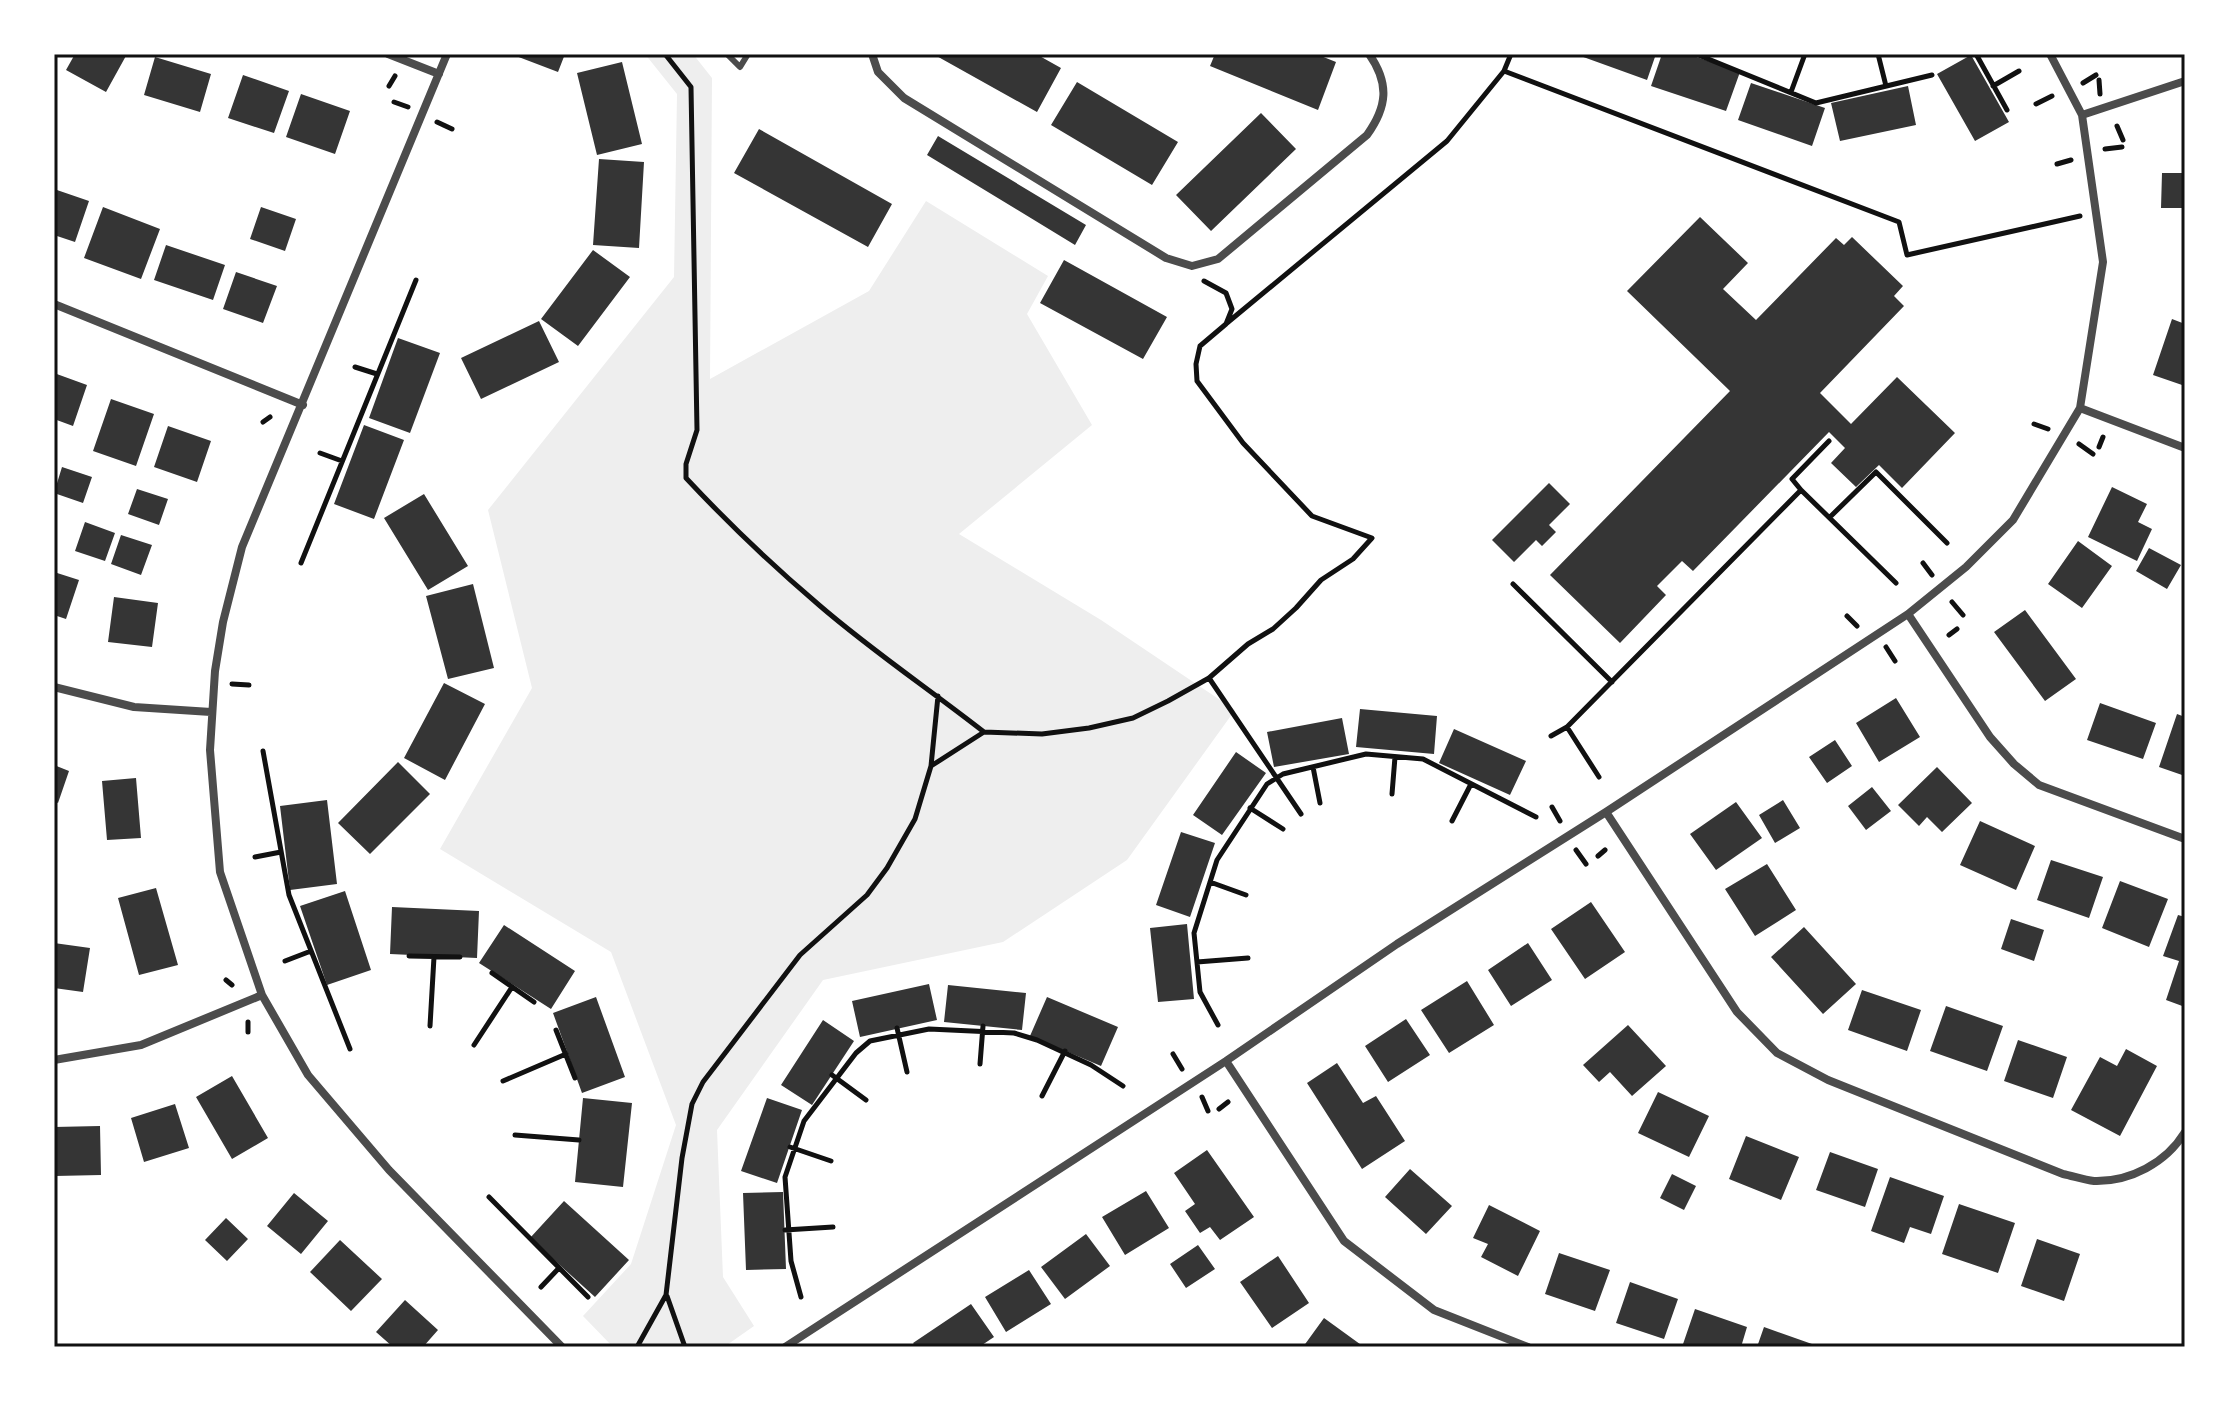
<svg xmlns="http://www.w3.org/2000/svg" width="2239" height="1401" font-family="Signika,sans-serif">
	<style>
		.green { fill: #eee }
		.building { fill: #353535 }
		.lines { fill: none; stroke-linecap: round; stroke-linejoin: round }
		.path { stroke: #111; stroke-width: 5 }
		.service { stroke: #4c4c4c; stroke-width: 6 }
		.minor { stroke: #4c4c4c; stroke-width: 8 }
		.neatline { fill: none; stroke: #111; stroke-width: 3 }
	</style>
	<rect width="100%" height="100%" fill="#fff"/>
	<path class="green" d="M645 54H693L712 78 710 379 869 291 926 201 1048 276 1027 314 1092 425 959 534 1101 620 1235 710 1127 860 1003 942 823 980 717 1130 723 1277 754 1326 724 1347H613L583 1316 631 1264 676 1125 611 952 440 849 532 688 488 510 674 277 677 94Z"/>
	<path class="building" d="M75 54H127L106 92 66 70Z
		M517 54H565L558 72 516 56Z
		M933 54H1036L1061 68 1037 112Z
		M1215 54H1316L1336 62 1318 110 1210 66Z
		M1575 54H1656L1647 80Z
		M1662 54H1688L1740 72 1726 111 1651 86Z
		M1971 55 2009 122 1975 141 1937 74Z
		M155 57 211 74 200 112 144 95Z
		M622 62 642 144 597 155 577 73Z
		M243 75 289 91 274 133 228 118Z
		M1077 82 1178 142 1152 185 1051 125Z
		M1751 83 1825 108 1812 146 1738 120Z
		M1908 86 1916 125 1840 141 1831 103Z
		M301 94 350 111 335 154 286 137Z
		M1261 113 1296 149 1211 231 1176 195Z
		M759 129 892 204 868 247 734 173Z
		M938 136 1086 225 1075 245 927 155Z
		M599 159 644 162 639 248 593 245Z
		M2162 173H2185V208H2161Z
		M54 189 89 201 75 242 54 235Z
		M103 207 160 229 141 279 84 258Z
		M261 207 296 219 285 251 250 239Z
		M1700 217 1748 263 1723 289 1756 320 1836 238 1844 245 1852 237 1903 286 1894 296 1904 306 1820 393 1851 424 1897 377 1955 433 1902 488 1879 465 1856 487 1831 463 1845 448 1829 432 1693 571 1682 561 1657 586 1666 595 1620 643 1550 575 1730 391 1627 291Z
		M166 245 225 265 213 300 154 280Z
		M593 250 630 277 578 346 541 319Z
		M1064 260 1167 317 1143 359 1040 303Z
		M236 272 277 286 263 323 223 309Z
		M2172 319 2185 324V386L2153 375Z
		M539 321 559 362 481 399 461 358Z
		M398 338 440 353 410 433 369 418Z
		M54 373 87 385 73 426 54 419Z
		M111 399 154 414 136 466 93 451Z
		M364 425 404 440 374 519 334 504Z
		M168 426 211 441 197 482 154 467Z
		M62 467 92 477 83 503 54 493Z
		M1549 483 1570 504 1549 525 1556 532 1542 546 1536 540 1514 562 1492 540Z
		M2112 487 2147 504 2138 522 2152 529 2137 561 2088 537Z
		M137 489 168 499 159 525 128 514Z
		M424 494 468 566 428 590 384 518Z
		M85 522 115 533 105 561 75 551Z
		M121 535 152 545 141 575 111 564Z
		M2078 541 2112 566 2082 608 2048 584Z
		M2149 548 2181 565 2167 589 2136 571Z
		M54 572 79 580 66 619 54 615Z
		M473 584 494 668 448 679 426 596Z
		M114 597 158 603 152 647 108 642Z
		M2025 610 2076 679 2045 701 1994 632Z
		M444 683 485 704 445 780 404 758Z
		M1896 698 1920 737 1879 762 1856 723Z
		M2100 703 2156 723 2143 759 2087 740Z
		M1360 709 1437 716 1434 754 1356 747Z
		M2177 714 2185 717V776L2159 767Z
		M1342 718 1349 754 1274 767 1267 732Z
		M1454 729 1526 761 1510 795 1439 763Z
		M1835 740 1852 766 1827 783 1809 757Z
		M1236 752 1266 773 1222 835 1193 815Z
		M398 762 430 794 370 854 338 823Z
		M54 765 69 771 58 803 54 801Z
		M1937 767 1972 803 1942 832 1927 817 1919 826 1898 805Z
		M136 778 141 838 107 840 102 781Z
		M1872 787 1891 811 1866 830 1848 806Z
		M327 800 337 884 290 890 280 806Z
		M1783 800 1800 828 1775 843 1759 815Z
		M1736 802 1762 838 1716 870 1690 834Z
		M1980 821 2035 846 2016 890 1960 865Z
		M1181 832 1215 843 1190 917 1156 905Z
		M2051 860 2103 877 2089 918 2037 900Z
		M1767 864 1796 910 1755 936 1725 889Z
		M2120 881 2168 899 2149 947 2102 928Z
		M156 888 178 965 139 975 118 898Z
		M345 891 371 970 327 985 300 906Z
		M1591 902 1625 952 1585 979 1551 929Z
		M392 907 479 911 477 958 390 954Z
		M2178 915 2185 917V1007L2166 1000 2179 961 2163 956Z
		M2011 919 2044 930 2034 961 2001 949Z
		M1187 924 1194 999 1158 1002 1150 928Z
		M504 925 575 971 551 1009 479 963Z
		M1804 927 1856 984 1823 1014 1771 957Z
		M54 943 90 948 83 992 54 988Z
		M1528 943 1552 980 1511 1006 1488 970Z
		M1467 981 1494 1025 1449 1053 1421 1010Z
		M929 984 937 1020 860 1037 852 1001Z
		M948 985 1026 993 1022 1030 944 1022Z
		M1862 990 1921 1010 1907 1051 1848 1030Z
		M596 997 625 1077 582 1093 553 1013Z
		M1047 997 1118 1027 1101 1066 1030 1036Z
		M1946 1006 2003 1026 1987 1071 1930 1051Z
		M1406 1019 1430 1055 1388 1082 1365 1046Z
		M823 1020 854 1041 812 1105 781 1085Z
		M1628 1025 1666 1066 1632 1096 1610 1072 1599 1082 1583 1065Z
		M2018 1040 2067 1057 2053 1098 2004 1081Z
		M2126 1049 2157 1066 2120 1136 2071 1110 2100 1057 2117 1066Z
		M1337 1063 1363 1103 1376 1096 1405 1141 1362 1169 1307 1083Z
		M232 1076 268 1138 232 1159 196 1097Z
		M1658 1092 1709 1116 1689 1157 1638 1133Z
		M583 1098 632 1103 623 1187 575 1182Z
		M767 1098 802 1110 777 1183 741 1171Z
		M175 1104 189 1148 144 1162 131 1118Z
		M100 1126 101 1175 55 1176 54 1127Z
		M1746 1136 1799 1157 1781 1200 1729 1179Z
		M1207 1150 1254 1217 1220 1240 1210 1227 1200 1233 1185 1211 1195 1204 1174 1173Z
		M1830 1152 1878 1169 1865 1207 1816 1190Z
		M1410 1169 1452 1206 1426 1234 1385 1197Z
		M1672 1174 1696 1186 1684 1210 1660 1198Z
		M1890 1177 1944 1196 1931 1234 1910 1227 1904 1243 1871 1231Z
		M1146 1191 1169 1228 1125 1255 1102 1217Z
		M783 1192 786 1269 746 1270 743 1193Z
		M294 1193 328 1221 301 1254 267 1226Z
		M564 1201 629 1260 595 1297 530 1238Z
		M1959 1204 2015 1223 1998 1273 1942 1254Z
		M1489 1205 1540 1231 1518 1276 1481 1257 1488 1244 1473 1238Z
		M226 1218 248 1239 227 1261 205 1240Z
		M1086 1234 1110 1266 1065 1299 1041 1267Z
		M2037 1239 2080 1254 2064 1301 2021 1286Z
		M340 1240 382 1279 351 1311 310 1272Z
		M1198 1245 1215 1269 1186 1288 1170 1264Z
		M1559 1253 1610 1270 1595 1311 1545 1294Z
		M1278 1256 1309 1303 1272 1328 1240 1282Z
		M1029 1270 1051 1304 1006 1332 985 1297Z
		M1630 1282 1678 1299 1664 1339 1616 1323Z
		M405 1300 438 1330 423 1347H393L376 1332Z
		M971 1304 994 1337 979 1347H916L913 1343Z
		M1695 1309 1747 1327 1741 1347H1682Z
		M1324 1318 1364 1347H1303Z
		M1764 1327 1812 1344 1811 1347H1757Z"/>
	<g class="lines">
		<path class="path" d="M665 54 691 87 697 430 686 464V478C728 523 772 565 819 605 871 650 929 689 984 732L931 766 938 696
			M1696 54 1816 103 1932 75
			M1878 54 1886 86
			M1976 54 2007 110
			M1504 71 1899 222 1907 255 2080 216
			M2099 80 2100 94
			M2083 83 2096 75
			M389 86 395 76
			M1993 86 2019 71
			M1791 92 1805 54
			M394 102 408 107
			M2036 104 2052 96
			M437 122 452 129
			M2117 126 2123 140
			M2105 149 2122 147
			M2057 164 2071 160
			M1227 323 1447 141 1504 71 1511 54
			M355 367 377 374
			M263 422 270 417
			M2034 424 2048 429
			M2079 444 2093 454
			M2099 447 2103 437
			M320 453 342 461
			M1801 490 1896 583
			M1830 517 1876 472 1947 543
			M301 563 416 280
			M1923 563 1932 575
			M1513 584 1612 682
			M1952 602 1963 615
			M1847 616 1857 626
			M1949 635 1957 629
			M1886 647 1895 661
			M1209 678 1301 814
			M232 684 249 685
			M1567 727 1801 490 1792 479 1829 441
			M984 732 1042 734 1089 728 1133 718 1168 701 1209 678 1248 644 1273 629 1296 608 1321 580 1353 559 1372 538 1312 516 1243 443 1197 381 1196 364 1200 346 1226 324 1232 309 1226 293 1204 281
			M1551 736 1567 727 1599 777
			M263 751 289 895 350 1049
			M1313 767 1320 803
			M1392 794 1395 757
			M1552 807 1560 821
			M1250 808 1283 829
			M1452 821 1471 784
			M1576 850 1586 864
			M1598 856 1605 850
			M255 857 281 852
			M1210 882 1246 895
			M409 956 460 957
			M285 961 311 951
			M1197 962 1248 958
			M492 973 534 1002
			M226 980 232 985
			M248 1022V1032
			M1218 1025 1200 992 1194 933 1217 860 1267 784 1283 774 1366 754 1423 759 1536 817
			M430 1026 434 957
			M897 1028 907 1072
			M556 1030 575 1078
			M474 1045 512 987
			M1173 1054 1182 1069
			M980 1064 983 1026
			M832 1075 866 1100
			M503 1081 566 1054
			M1042 1096 1065 1051
			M1202 1097 1208 1111
			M1219 1109 1228 1102
			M515 1135 579 1140
			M790 1147 831 1161
			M489 1197 588 1297
			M785 1230 833 1227
			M541 1287 559 1268
			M667 1296 685 1347
			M801 1297 791 1261 785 1177 804 1121 856 1053 870 1041 929 1029 1014 1033 1037 1040 1091 1065 1123 1086
			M637 1347 666 1295 682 1158 692 1104 703 1082 800 955 867 895 887 868 915 819 931 766"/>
		<path class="service" d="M727 54 740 67 748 54"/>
		<path class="minor" d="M388 54 439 74
			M447 54 242 547 223 622 215 671 210 750 220 872 262 995 308 1075 389 1170 562 1347
			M872 54 878 72 904 98 1166 258 1192 266 1218 259 1367 135C1387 107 1390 84 1369 54
			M2082 115 2185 81
			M54 304 303 405
			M2080 408 2185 448
			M1908 614 1990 737 2014 764 2039 785 2185 839
			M54 687 134 707 211 712
			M1606 812 1737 1012 1777 1053 1828 1080 2063 1174C2073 1176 2084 1180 2094 1181 2130 1182 2166 1163 2185 1132
			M54 1060 141 1045 262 995
			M1226 1061 1344 1241 1434 1310 1528 1347
			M785 1347 1226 1061 1397 944 1606 812 1908 614 1966 567 2013 520 2080 408 2103 262 2082 115 2050 54"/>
	</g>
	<rect width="2239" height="1401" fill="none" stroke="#ffffff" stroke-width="112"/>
	<rect x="56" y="56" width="2127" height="1289" class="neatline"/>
</svg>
